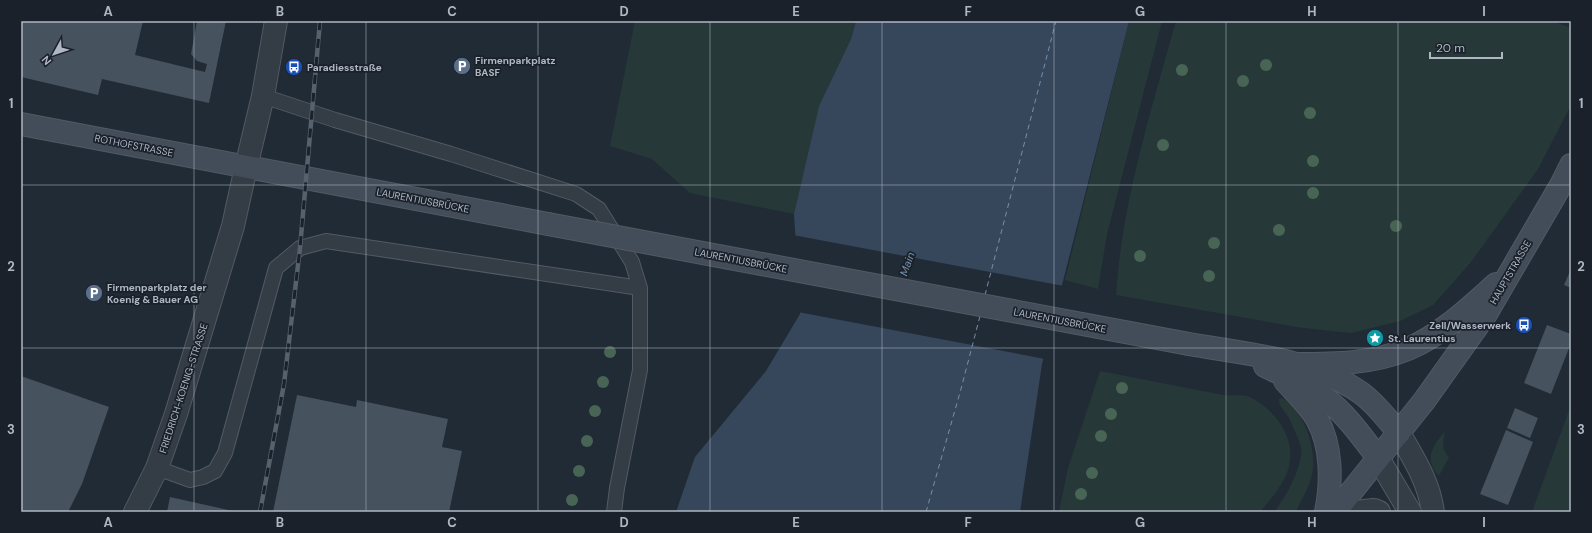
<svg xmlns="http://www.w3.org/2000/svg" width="1592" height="533" font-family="'DM Sans',sans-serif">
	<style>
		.green { fill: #263938 }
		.water { fill: #36475c }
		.pier { fill: #212b35 }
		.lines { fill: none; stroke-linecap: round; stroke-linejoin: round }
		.ferry { stroke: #788faa; stroke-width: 1; stroke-dasharray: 5 4; stroke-linecap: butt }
		.building { fill: #47525f }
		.service-casing { stroke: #525a64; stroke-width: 16 }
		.minor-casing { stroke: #525a64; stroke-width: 24 }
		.tertiary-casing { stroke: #525a64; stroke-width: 24 }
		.secondary-casing { stroke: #525a64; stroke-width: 24 }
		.service { stroke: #343c46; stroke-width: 14 }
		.minor { stroke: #343c46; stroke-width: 22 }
		.tertiary { stroke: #343c46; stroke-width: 22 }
		.secondary { stroke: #434c59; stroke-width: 22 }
		.rail-casing { stroke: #56616d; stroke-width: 4.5 }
		.rail { stroke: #1a212b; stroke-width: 3; stroke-dasharray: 9; stroke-linecap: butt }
		.secondary-bridge-casing { stroke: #525a64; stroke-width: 24; stroke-linecap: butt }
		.secondary-bridge { stroke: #434c59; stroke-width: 22 }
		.tree { fill: #486455 }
		.grid { fill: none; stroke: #afb7c3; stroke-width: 1; stroke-opacity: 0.55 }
		.labels { text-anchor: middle; stroke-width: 3.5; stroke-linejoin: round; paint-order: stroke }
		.poi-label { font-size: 10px; font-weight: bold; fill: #afb7c3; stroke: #1a212b; text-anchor: start }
		.street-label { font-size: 10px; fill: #afb7c3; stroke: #1a212b }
		.water-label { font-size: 11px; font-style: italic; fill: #788faa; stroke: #1a212b }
		.neatline { fill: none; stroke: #afb7c3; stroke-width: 1.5 }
		.grid-label { font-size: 13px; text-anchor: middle; font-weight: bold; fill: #afb7c3 }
	</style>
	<rect width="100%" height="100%" fill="#212b35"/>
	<path class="green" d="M635 21H856L851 39 819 106 794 214 690 193 652 159 610 146Z
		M1129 21H1162L1107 234 1098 289 1065 280Z
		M1176 21H1552L1571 28V105L1538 169 1471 262 1433 305 1400 321 1351 333 1303 328 1116 295C1122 202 1151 111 1176 21Z
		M1100 371C1141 379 1182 387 1223 395 1231 396 1243 394 1250 397 1275 410 1296 437 1289 466 1285 483 1271 499 1260 512H1059L1068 468Z
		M1282 398C1304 409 1318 452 1312 475 1309 488 1301 500 1296 512H1274C1285 499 1304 465 1301 447 1298 437 1293 427 1289 418 1286 412 1278 406 1279 399Z
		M1571 405V512H1532Z
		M1445 431C1443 441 1441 449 1449 457L1439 476C1423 459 1433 446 1445 431Z"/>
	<path class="water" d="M856 21H1129L1042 364 1020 512H676L695 457 766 371 800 314 794 214 819 106 851 39Z"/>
	<path class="pier" d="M793 235 1064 286 1045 359 798 312Z"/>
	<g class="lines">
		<path class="ferry" d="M985 295 1056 21
			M926 512 961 389 980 316"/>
	</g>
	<path class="building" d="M21 21H143L135 55 205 72 207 64 197 61 191 54 197 21H226L209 103 102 79 98 95 21 77Z
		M1571 269V288L1564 285Z
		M1547 325 1571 334V343L1551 394 1524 383Z
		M21 376 109 407 82 484 68 512H21Z
		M297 395 356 407 357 400 448 419 442 447 462 451 449 512H273Z
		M1515 408 1538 418 1530 438 1507 428Z
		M1506 430 1533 442 1508 505 1480 494Z
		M170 497 233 511V512H167Z"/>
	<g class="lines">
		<defs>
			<path id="service" d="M263 96 335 120 451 154 576 194 599 209 632 262 640 288V370L617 488 614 512
				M157 468 190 480 203 477 215 471 225 453 276 268 300 248 326 241 640 288"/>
			<path id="minor" d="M1399 433C1414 459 1429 482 1433 512
				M1378 458 1410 512
				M135 512 157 468 176 414 233 226 246 167
				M1355 512 1374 510 1379 512"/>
			<path id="tertiary" d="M246 167 263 96 276 21"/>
			<path id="secondary" d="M21 124 548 224
				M1189 344C1246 354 1313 359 1361 393 1376 404 1387 419 1399 433
				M1296 364C1334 364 1372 364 1408 349 1441 335 1469 308 1496 284
				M1265 366C1285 376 1307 384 1325 398 1346 414 1362 437 1378 458
				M1285 381C1296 393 1309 405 1317 419 1332 446 1332 482 1326 512
				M1335 512 1424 401 1486 314 1561 185 1571 165"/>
		</defs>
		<use href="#service" class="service-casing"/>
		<use href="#minor" class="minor-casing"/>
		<use href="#tertiary" class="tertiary-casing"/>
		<use href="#secondary" class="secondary-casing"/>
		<use href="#service" class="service"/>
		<use href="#minor" class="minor"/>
		<use href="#tertiary" class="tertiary"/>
		<use href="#secondary" class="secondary"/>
		<defs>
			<path id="rail" d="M260 512 284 384 300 248 320 21"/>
		</defs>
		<use href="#rail" class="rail-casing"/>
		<use href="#rail" class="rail"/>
		<defs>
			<path id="secondary-bridge" d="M548 224 1189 344"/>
		</defs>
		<use href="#secondary-bridge" class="secondary-bridge-casing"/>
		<use href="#secondary-bridge" class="secondary-bridge"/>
	</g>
	<g class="tree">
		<circle cx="1266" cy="65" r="6"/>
		<circle cx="1182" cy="70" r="6"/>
		<circle cx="1243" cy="81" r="6"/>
		<circle cx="1310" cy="113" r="6"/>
		<circle cx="1163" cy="145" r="6"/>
		<circle cx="1313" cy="161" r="6"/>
		<circle cx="1313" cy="193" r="6"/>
		<circle cx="1396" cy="226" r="6"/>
		<circle cx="1279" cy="230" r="6"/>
		<circle cx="1214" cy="243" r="6"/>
		<circle cx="1140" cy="256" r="6"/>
		<circle cx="1209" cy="276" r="6"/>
		<circle cx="610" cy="352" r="6"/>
		<circle cx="603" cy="382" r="6"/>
		<circle cx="1122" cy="388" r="6"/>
		<circle cx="595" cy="411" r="6"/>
		<circle cx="1111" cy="414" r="6"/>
		<circle cx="1101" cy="436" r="6"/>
		<circle cx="587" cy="441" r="6"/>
		<circle cx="579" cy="471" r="6"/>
		<circle cx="1092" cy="473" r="6"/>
		<circle cx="1081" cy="494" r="6"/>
		<circle cx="572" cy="500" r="6"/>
	</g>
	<path class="grid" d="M194 21V512M366 21V512M538 21V512M710 21V512M882 21V512M1054 21V512M1226 21V512M1398 21V512M21 185H1571M21 348H1571"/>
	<defs>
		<symbol id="parking-disc" viewBox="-11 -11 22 22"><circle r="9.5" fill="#5c6f8a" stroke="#1a212b"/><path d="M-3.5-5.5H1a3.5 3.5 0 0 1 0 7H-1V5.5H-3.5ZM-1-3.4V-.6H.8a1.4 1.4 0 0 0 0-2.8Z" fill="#fff"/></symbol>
		<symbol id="bus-disc" viewBox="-11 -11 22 22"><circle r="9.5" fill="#1a4fb4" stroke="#1a212b"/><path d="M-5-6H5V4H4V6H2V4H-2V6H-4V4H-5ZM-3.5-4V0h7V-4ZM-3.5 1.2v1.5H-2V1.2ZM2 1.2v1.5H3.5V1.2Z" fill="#fff"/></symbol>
		<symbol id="sight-disc" viewBox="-11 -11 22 22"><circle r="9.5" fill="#0f9aa8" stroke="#1a212b"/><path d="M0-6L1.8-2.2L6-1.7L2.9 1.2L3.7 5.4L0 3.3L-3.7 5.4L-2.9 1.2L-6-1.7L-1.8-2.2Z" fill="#fff"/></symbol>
	</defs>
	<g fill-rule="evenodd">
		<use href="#parking-disc" x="452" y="56" width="20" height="20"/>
		<use href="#bus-disc" x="284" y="57" width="20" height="20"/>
		<use href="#parking-disc" x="84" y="283" width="20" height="20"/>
		<use href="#bus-disc" x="1514" y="315" width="20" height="20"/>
		<use href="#sight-disc" x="1365" y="328" width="20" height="20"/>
	</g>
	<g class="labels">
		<g class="poi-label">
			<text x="475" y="64">Firmenparkplatz<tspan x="475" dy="12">BASF</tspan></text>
			<text x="307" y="71">Paradiesstraße</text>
			<text x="107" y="291">Firmenparkplatz der<tspan x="107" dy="12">Koenig &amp; Bauer AG</tspan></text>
			<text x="1511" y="329" text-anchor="end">Zell/Wasserwerk</text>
			<text x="1388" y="342">St. Laurentius</text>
		</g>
		<g class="street-label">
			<text transform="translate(134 145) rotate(11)" y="4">ROTHOFSTRASSE</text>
			<text transform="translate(423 200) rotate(11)" y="4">LAURENTIUSBRÜCKE</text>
			<text transform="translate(741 260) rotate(11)" y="4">LAURENTIUSBRÜCKE</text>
			<text transform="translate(1510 272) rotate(-60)" y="4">HAUPTSTRASSE</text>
			<text transform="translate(1060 320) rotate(11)" y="4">LAURENTIUSBRÜCKE</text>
			<text transform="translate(183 388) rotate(-72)" y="4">FRIEDRICH-KOENIG-STRASSE</text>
		</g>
		<g class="water-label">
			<text transform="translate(907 264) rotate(-71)" y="4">Main</text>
		</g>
	</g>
	<rect width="1592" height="533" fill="none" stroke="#1a212b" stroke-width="44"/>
	<g transform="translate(54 54) rotate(230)" stroke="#1a212b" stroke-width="3" paint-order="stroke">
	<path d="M0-3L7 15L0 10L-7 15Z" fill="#afb7c3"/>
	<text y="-6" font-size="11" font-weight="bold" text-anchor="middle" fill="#afb7c3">N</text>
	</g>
	<path d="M1430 52v6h72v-6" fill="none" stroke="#afb7c3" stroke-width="2"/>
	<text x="1436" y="52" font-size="12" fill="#afb7c3" stroke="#1a212b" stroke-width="3" paint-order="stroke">20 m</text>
	<rect x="22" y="22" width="1548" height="489" class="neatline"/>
	<g class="grid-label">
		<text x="108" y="16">A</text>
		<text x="280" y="16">B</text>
		<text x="452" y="16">C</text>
		<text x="624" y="16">D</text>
		<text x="796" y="16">E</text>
		<text x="968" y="16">F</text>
		<text x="1140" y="16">G</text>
		<text x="1312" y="16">H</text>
		<text x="1484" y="16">I</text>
		<text x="11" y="108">1</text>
		<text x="1581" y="108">1</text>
		<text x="11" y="271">2</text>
		<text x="1581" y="271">2</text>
		<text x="11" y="434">3</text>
		<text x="1581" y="434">3</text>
		<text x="108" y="527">A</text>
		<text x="280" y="527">B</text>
		<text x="452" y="527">C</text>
		<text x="624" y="527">D</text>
		<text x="796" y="527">E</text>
		<text x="968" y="527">F</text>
		<text x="1140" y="527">G</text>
		<text x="1312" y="527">H</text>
		<text x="1484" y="527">I</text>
	</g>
</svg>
